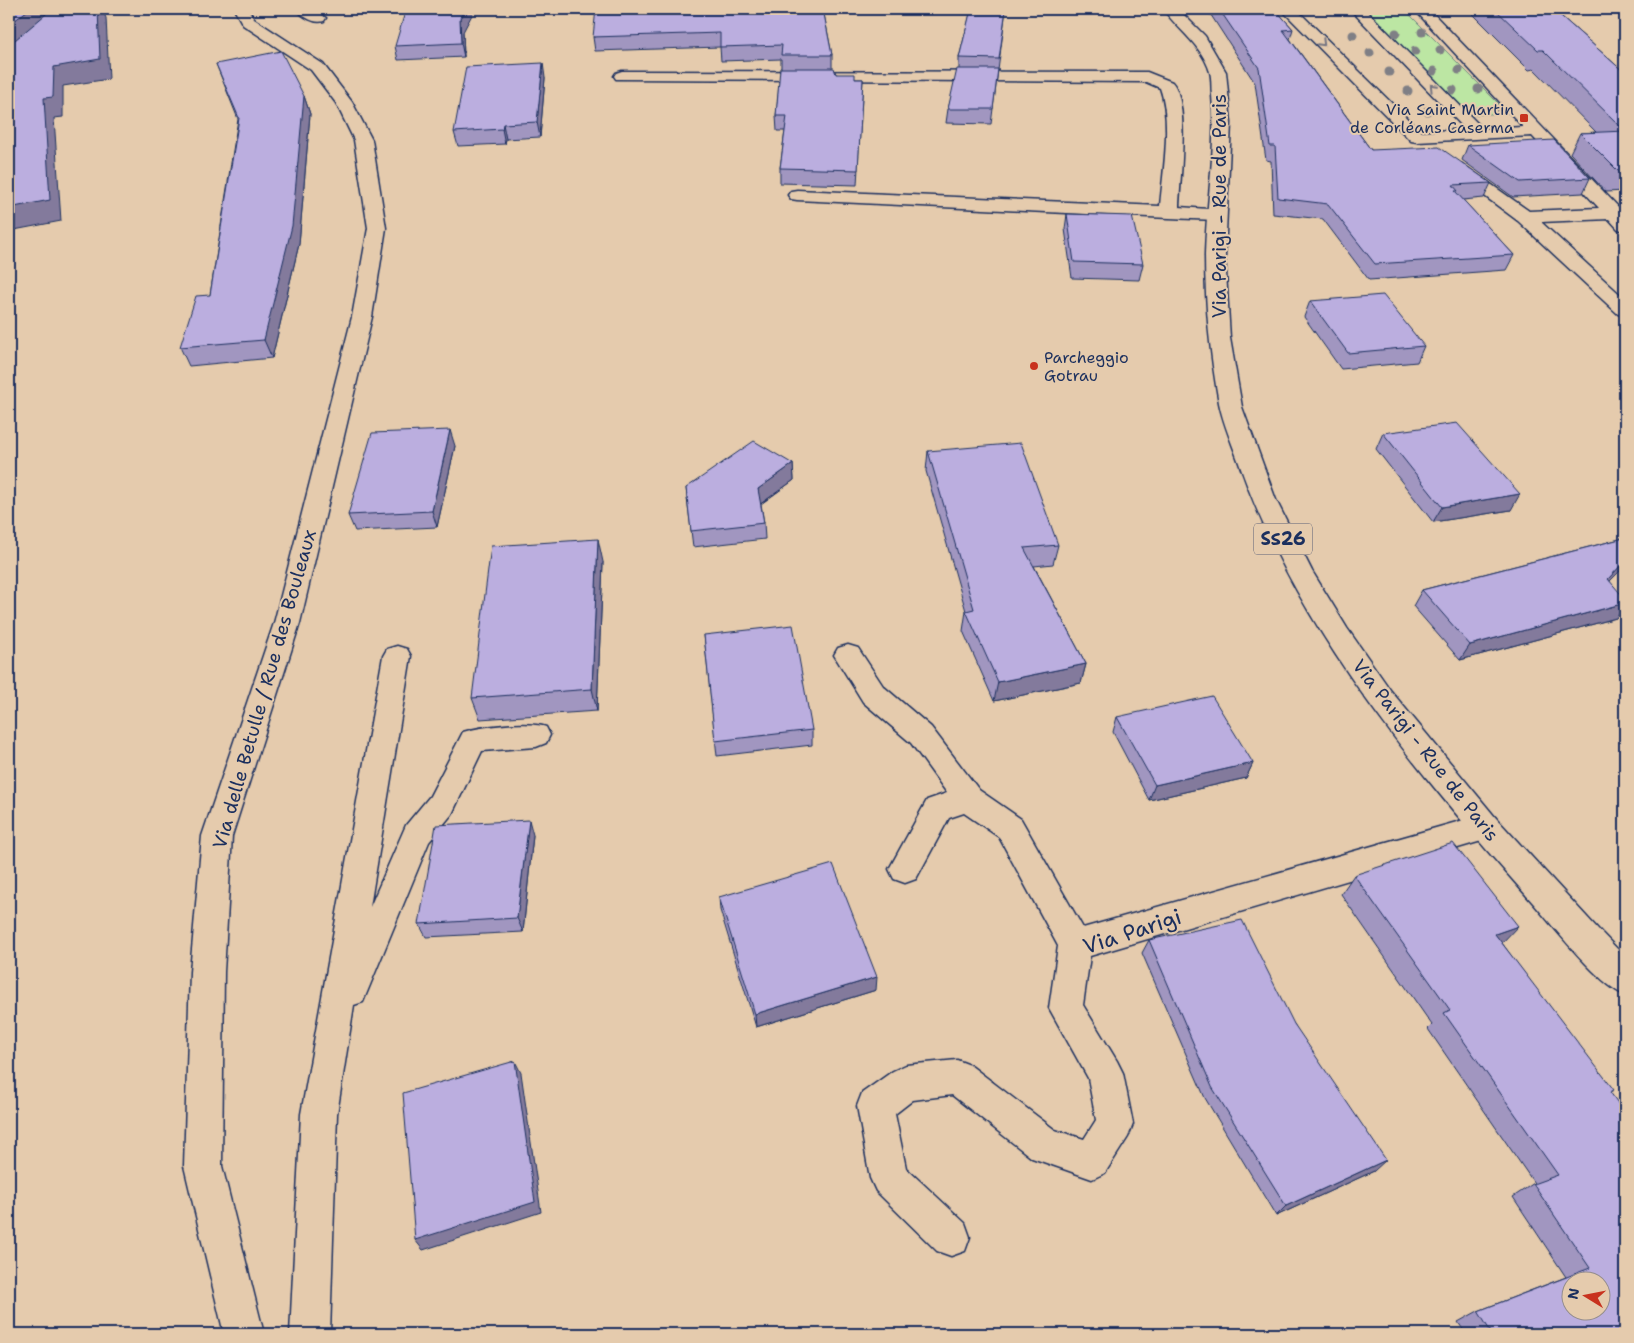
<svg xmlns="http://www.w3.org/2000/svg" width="1634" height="1343" font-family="'Shantell Sans',sans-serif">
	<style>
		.green { fill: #bce6a3; stroke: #6c8a80 }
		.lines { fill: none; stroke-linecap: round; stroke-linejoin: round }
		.minor-casing { stroke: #1b2f5e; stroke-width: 3 }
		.major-casing { stroke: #1b2f5e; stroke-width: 3 }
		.minor { fill: #e5cbad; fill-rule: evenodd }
		.major { fill: #e5cbad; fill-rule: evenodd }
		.tree { fill: #7f7f85 }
		.wall { fill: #a196c0; stroke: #1b2f5e }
		.shaded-wall { fill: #837a9c; stroke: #1b2f5e }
		.building { fill: #bbaedf; stroke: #1b2f5e; fill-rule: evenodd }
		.oneway { stroke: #767582 }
		.poi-dot { fill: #c8321e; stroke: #e5cbad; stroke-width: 2 }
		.labels { text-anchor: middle; stroke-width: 4; stroke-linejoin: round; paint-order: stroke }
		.far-poi-label { font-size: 16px; fill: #1b2f5e; stroke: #e5cbad; text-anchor: end }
		.shield { fill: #e5cbad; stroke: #585e76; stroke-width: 1 }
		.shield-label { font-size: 18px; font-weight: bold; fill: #1b2f5e }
		.street-label { font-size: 19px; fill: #1b2f5e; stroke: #e5cbad }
		.near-street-label { font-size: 22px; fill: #1b2f5e; stroke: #e5cbad }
	</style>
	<rect width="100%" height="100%" fill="#e5cbad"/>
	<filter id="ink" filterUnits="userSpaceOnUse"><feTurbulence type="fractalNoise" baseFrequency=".02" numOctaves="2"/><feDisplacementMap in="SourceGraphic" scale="10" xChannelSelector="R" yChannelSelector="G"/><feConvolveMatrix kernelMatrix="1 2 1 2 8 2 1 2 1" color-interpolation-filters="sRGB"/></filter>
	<g filter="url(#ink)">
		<path class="green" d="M1365 9H1404L1508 113 1471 115Z"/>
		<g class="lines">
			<defs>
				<path id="minor" d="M234 9H248L254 19 323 64 352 102 372 140 386 228 372 317 300 623 232 836 224 972 222 1166 264 1334H224L184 1166 190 972 202 836 274 623 352 317 368 228 354 140 336 103 311 70 243 25Z
					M297 9H314L326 18 324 21C315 24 302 17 297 9Z
					M1281 9H1296L1421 132 1465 129 1350 9H1365L1483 129 1523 127 1414 9H1429L1625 214V231L1618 229 1609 219 1541 222 1625 299V316L1618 314 1518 221 1447 168 1450 164 1456 163 1462 164 1529 211 1599 208 1532 136 1417 142 1411 141Z
					M622 71 1147 72 1172 82C1190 101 1180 179 1179 207L1223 210 1225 214 1223 218 1216 220 1169 218 797 200 791 199 788 195 791 191 797 190 1160 206C1163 172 1172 121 1160 88L1146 82 616 79 614 76 616 73Z
					M848 645 858 648 883 686 931 727 979 790 1021 819 1083 928 1485 814 1496 818 1500 827 1496 836 1485 840 1090 956 1083 1005 1117 1061 1123 1073 1133 1124 1128 1137 1105 1173 1092 1179 1032 1158 952 1095 913 1100 895 1114 906 1168 965 1223 970 1237 965 1251 951 1256 937 1251 876 1191 870 1178 857 1106 862 1093 893 1071 906 1065 957 1060 970 1065 1055 1130 1084 1139 1096 1120 1088 1078 1049 1008 1058 946 999 837 964 813 949 818 916 879 905 883 894 879 889 869 927 800 947 793 911 743 863 702 834 655 838 648Z
					M397 646 407 649 411 656 370 907 406 825 430 796 463 732C481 726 528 721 546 727L550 735 546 743 536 747 482 751 452 814 429 842 363 1002 354 1005 337 1114 330 1334H290L301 1114 383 656 387 649Z"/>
				<path id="major" d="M1163 9H1178L1205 36 1226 72 1231 123 1225 255 1230 338 1242 407 1276 500 1312 571 1347 628 1391 691 1496 818 1598 929 1625 957V995C1599 985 1553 926 1533 903 1417 771 1297 631 1239 463 1232 443 1223 423 1219 403 1210 354 1205 305 1205 255 1206 202 1217 148 1212 95 1211 88 1212 79 1210 72 1202 45 1178 30 1163 9Z"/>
			</defs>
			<use href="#minor" class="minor-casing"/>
			<use href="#major" class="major-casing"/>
			<use href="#minor" class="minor"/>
			<use href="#major" class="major"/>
		</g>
		<g class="tree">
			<circle cx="1422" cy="32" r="4.5"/>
			<circle cx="1396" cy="33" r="4.5"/>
			<circle cx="1353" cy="35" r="4.5"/>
			<circle cx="1440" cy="50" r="4.5"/>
			<circle cx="1415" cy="51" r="4.5"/>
			<circle cx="1370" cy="53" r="4.5"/>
			<circle cx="1459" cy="70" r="4.5"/>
			<circle cx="1434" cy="71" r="4.5"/>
			<circle cx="1389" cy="72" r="4.5"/>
			<circle cx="1478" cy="89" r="4.5"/>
			<circle cx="1453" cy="90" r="4.5"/>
			<circle cx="1408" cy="91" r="4.5"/>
			<circle cx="1499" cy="109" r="4.5"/>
			<circle cx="1473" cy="110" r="4.5"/>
			<circle cx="1427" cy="111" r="4.5"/>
		</g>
		<path class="wall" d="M823 9 832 55V68L836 74 855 79H863L857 185 780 183V168L785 131H777L776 116 781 68V59L721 61 720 47 595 51 593 37Z
			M909 9H1006L991 124 946 123 948 109 959 69V58L970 14 909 11Z
			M1207 9H1275L1293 29 1290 39 1371 150 1491 183 1484 198 1463 200 1514 255 1506 270 1369 280 1323 219 1273 214 1271 161 1266 160 1255 83Z
			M1468 9H1553L1625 73V191L1606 192 1570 153 1580 133 1596 132 1534 69 1529 70Z
			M463 32 464 57 398 60 395 46Z
			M216 64 304 96 310 114 299 244 272 358 189 366 180 347 210 295 238 119Z
			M545 78 540 137 506 139 505 144 458 146 454 132Z
			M1468 145 1590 178 1583 193 1513 197 1462 160Z
			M1067 214 1143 264 1139 280 1072 278 1065 229Z
			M1310 301 1424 346 1417 362 1341 369 1304 317Z
			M1383 433 1511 510 1433 522 1376 449Z
			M455 446 437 527 355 531 348 515Z
			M928 451 1058 545 1053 564 1034 566 1086 664 1081 683 994 701 963 631 966 611 926 471Z
			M793 464 794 480 761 504 764 523 765 539 693 547 686 488Z
			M1622 536H1625V566L1610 581 1616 618 1460 660 1413 606 1422 590 1620 539Z
			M603 562 597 711 480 719 472 698Z
			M704 635 812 730V745L717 756Z
			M1117 717 1253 763 1246 778 1149 800 1113 732Z
			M1625 731V745L1619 738Z
			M533 835 523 932 426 937 419 924Z
			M1354 875 1502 943 1610 1093 1625 1334H1466L1458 1322 1478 1311 1566 1277 1513 1197 1534 1183 1428 1029 1432 1025 1341 894Z
			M719 897 876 990 756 1027 720 910Z
			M1149 940 1294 1024 1374 1171 1276 1216 1205 1098 1142 953Z"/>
		<path class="shaded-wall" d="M29 9H47L42 24 9 52V25Z
			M98 9H102L106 18 109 79 63 86V117L54 118 61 221 9 231V208L44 98 54 67Z
			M465 9H475L463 32 464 57 461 43 460 18Z
			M543 63 545 78 540 137 537 122Z
			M304 96 310 114 299 244 272 358 264 340Z
			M503 124 506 139 505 144 502 129Z
			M450 430 455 446 437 527 432 511Z
			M793 464 794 480 759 505 758 489Z
			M1520 494 1511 510 1433 522 1442 507Z
			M598 539 603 562 597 711 592 689Z
			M1625 561V566L1596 595 1608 579Z
			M1625 603V606L1616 618 1460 660 1470 645Z
			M1086 664 1081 683 994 701 998 682Z
			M1253 763 1246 778 1149 800 1155 785Z
			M529 820 533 835 523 932 517 918Z
			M1518 926 1501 944 1495 934Z
			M877 977 876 990 756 1027 755 1014Z
			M515 1061 521 1073 541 1212 423 1250 415 1240Z
			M1386 1160 1374 1171 1276 1216 1286 1206Z"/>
		<path class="building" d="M9 9H29L9 25Z
			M52 9H98L100 59 54 67 53 97 44 98 50 200 9 208V45Z
			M406 9H465L460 18 461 43 395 46Z
			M596 9H823L832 55H781L782 45 720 47V33L593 37Z
			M971 9H1006L999 59 959 58Z
			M1219 9H1275L1293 29 1283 30 1371 150 1439 147 1491 183 1453 185 1458 191H1455L1514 255 1375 264 1328 204 1278 198 1275 146H1270L1259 68Z
			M1495 9H1553L1625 73V171H1618L1580 133 1625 131 1543 50H1538Z
			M281 51 304 96 292 226 264 340 180 347 196 296 210 295 239 118 216 64Z
			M543 63 537 122 503 124 502 129 454 132 466 67Z
			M780 68H834L836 74H855V79H863L858 170 780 168 787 116H776Z
			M957 69H998L993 109H948Z
			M1554 140 1590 178 1520 182 1468 145Z
			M1067 214 1132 216 1143 264 1074 262Z
			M1383 295 1424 346 1348 353 1310 301Z
			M1457 423 1520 494 1442 507 1383 433Z
			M450 430 432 511 348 515 372 433Z
			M754 441 793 464 758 489 764 523 691 531 686 488Z
			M1021 443 1058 545 1024 548 1086 664 998 682 966 611 974 609 928 451Z
			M1622 536H1625V561L1608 579 1625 599V603L1470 645 1422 590 1624 538Z
			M598 539 592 689 472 698 491 546Z
			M793 625 812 730 715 741 704 635Z
			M1212 696 1253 763 1155 785 1117 717Z
			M529 820 517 918 419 924 436 825Z
			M1453 843 1518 926 1495 934 1614 1090 1610 1092 1625 1113V1334H1492L1478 1311 1590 1268 1533 1184 1558 1175 1444 1013 1450 1010 1354 875ZM1572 1280H1602V1310H1572Z
			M833 864 877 977 755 1014 719 897Z
			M1242 920 1294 1024 1386 1160 1286 1206 1212 1087 1149 940Z
			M515 1061 535 1202 415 1240 403 1093Z"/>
		<defs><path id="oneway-chevron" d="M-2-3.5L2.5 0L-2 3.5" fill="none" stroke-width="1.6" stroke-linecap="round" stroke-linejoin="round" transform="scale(1.25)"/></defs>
		<g class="oneway">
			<use href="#oneway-chevron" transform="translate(1322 43) rotate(45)"/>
			<use href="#oneway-chevron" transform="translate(1433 87) rotate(-134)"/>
		</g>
	</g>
	<g class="poi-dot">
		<rect x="1519" y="113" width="10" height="10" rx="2.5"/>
		<circle cx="1034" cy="366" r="5"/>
	</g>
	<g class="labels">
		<g class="far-poi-label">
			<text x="1514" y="115">Via Saint Martin<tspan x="1514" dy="18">de Corléans Caserma</tspan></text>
			<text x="1044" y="363" text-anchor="start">Parcheggio<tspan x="1044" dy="18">Gotrau</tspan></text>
		</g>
		<rect class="shield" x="1254" y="523.5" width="58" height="31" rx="4"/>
		<g class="shield-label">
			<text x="1283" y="545">SS26</text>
		</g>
		<g class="street-label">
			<text transform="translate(1219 206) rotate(-90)" y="7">Via Parigi - Rue de Paris</text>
			<text transform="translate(264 689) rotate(-74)" y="7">Via delle Betulle / Rue des Bouleaux</text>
			<text transform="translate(1426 750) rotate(52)" y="7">Via Parigi - Rue de Paris</text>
		</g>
		<g class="near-street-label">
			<text transform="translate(1132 931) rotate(-18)" y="8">Via Parigi</text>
		</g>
	</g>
	<rect width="1634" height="1343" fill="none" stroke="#e5cbad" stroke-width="30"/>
	<rect x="15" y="15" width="1604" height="1313" fill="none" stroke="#1b2f5e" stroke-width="2" filter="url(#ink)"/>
	<g transform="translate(1586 1296) rotate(280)"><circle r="24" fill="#e5cbad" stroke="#948d8d"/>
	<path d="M0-4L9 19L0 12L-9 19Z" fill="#c8321e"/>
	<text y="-8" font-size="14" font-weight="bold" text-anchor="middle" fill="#1b2f5e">N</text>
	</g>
</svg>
